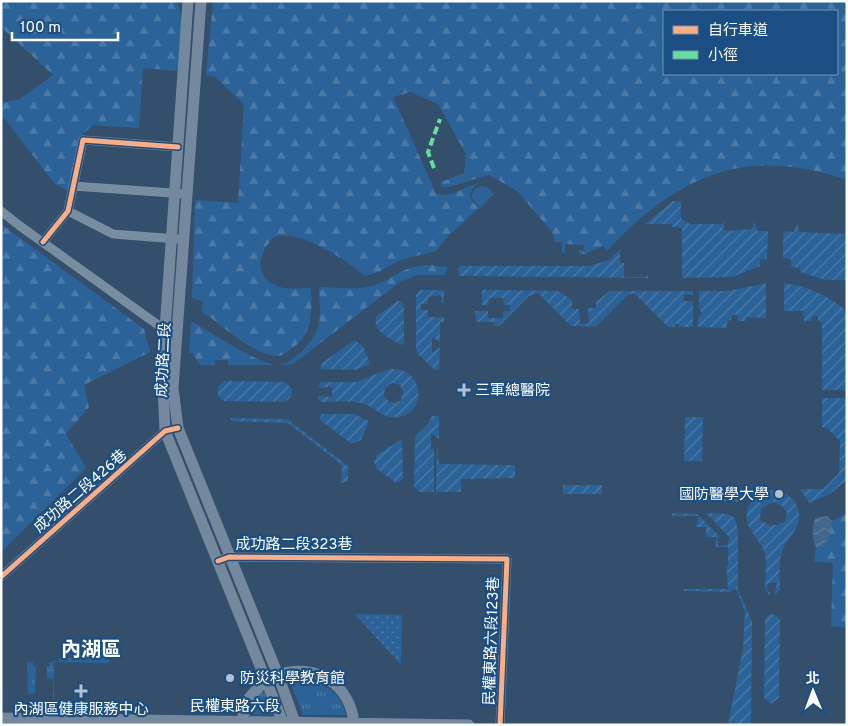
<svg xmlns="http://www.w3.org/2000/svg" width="848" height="726" font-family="Overpass,'Noto Sans TC',sans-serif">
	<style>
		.grass { fill: url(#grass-tufts) }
		.forest { fill: url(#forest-firs); fill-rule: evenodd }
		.park { fill: url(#park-dots) }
		.garden { fill: url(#garden-furrows); fill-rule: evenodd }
		.pitch { fill: #2b6399 }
		.water { fill: url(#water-waves) }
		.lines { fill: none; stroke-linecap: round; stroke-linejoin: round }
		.street { stroke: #798da1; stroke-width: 9 }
		.secondary { stroke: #74899d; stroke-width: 11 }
		.quiet { stroke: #60e19b; stroke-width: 4; stroke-dasharray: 8 4; stroke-linecap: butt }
		.cycleway-casing { stroke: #1b4e83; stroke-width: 8 }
		.cycleway { stroke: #ffac80; stroke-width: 5 }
		.poi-dot { fill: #b8c1cb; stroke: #1b4e83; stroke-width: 2 }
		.labels { text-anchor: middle; stroke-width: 4.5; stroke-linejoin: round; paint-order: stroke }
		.street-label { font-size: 15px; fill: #fff; stroke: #1b4e83 }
		.poi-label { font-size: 15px; fill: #fff; stroke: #1b4e83; text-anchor: start }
		.district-label { font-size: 20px; font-weight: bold; fill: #fff; stroke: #1b4e83 }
	</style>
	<defs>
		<pattern id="grass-tufts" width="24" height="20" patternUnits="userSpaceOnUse" patternTransform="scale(1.25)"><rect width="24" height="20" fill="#2b6399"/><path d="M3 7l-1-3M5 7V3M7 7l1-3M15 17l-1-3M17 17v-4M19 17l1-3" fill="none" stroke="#4b7aa8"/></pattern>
		<pattern id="forest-firs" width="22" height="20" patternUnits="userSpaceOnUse" patternTransform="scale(1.25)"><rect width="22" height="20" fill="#2b6399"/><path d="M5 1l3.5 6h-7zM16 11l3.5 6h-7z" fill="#4b7aa8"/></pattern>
		<pattern id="park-dots" width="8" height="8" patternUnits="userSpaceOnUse" patternTransform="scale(1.25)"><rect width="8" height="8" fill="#2b6399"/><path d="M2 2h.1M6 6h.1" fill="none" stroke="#4b7aa8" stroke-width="1.8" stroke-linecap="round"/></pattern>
		<pattern id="garden-furrows" width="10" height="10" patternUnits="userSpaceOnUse" patternTransform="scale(1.25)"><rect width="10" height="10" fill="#2b6399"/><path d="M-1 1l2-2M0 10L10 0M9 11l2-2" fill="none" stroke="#4b7aa8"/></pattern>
		<pattern id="water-waves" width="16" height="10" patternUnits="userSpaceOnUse" patternTransform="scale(1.25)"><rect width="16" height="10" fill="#42678d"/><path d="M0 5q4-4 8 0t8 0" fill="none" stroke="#5e7e9e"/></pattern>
	</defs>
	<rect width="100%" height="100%" fill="#334f6b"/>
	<path class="grass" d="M95 653H109V663L54 662V700H53V679L47 678V666H49L50 662 59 660V658H94Z
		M27 662H33V666H36L35 694H28Z
		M294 677C317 679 341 690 346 715H303L289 678Z
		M263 690 274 715 249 714 253 703Z"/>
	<path class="forest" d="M1 1H177L184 28 178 71 143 68 139 128 93 125 81 136 70 192 55 184 1 114V103L20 99 53 75 1 27Z
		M213 1H847V180C745 145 678 175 607 251L603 246 585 254H579V250H585L584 245 565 244V253H562V242H555L552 232 517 191 489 175 449 187H442L441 182 464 173 466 154 438 104 411 92 393 97 436 193C452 200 466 184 481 183L475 185 470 194 472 201 479 208 449 235 436 251 400 260 379 272 365 276C348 261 295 226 273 238 257 255 253 278 280 287 289 290 301 288 311 288 312 321 313 338 280 356 254 357 223 325 202 312L203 302 192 298 195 200 238 203 244 104 215 77 206 75ZM837 11V74H664V11Z
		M1 224 144 329 150 352 84 385 89 407 66 434 86 468 1 552Z
		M429 265 447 267 445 275H416L400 282 293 364 287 365H228V360H215V365H200L192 353H189L191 321C210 331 261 367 280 365 288 364 296 356 302 351 324 330 320 315 319 287 337 287 358 291 375 285 398 277 401 266 429 265Z
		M844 515H847V628L831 626 833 563 814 562 816 547 826 545 832 521Z"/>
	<path class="park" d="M355 614 402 615 401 665Z"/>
	<path class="garden" d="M673 201H681V219L690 224H722L725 220 723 228 725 231 752 229 754 221 757 231H768L767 259H760V266L732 277 682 278V228L672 227V224H645Z
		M797 223 799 232 847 234V280H826L800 272V268L785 266H791V259L783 258V231L794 232Z
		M620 249V263H624V277H646L648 274V278L460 276 458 270 460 266H589L609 260Z
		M766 283V318L746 317V321H738V315H732L731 320 727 321V328L698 327V317L702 314 699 308V291H728Z
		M784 283C808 286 830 296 847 312V390H822V322L818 321V316H812V321H804L803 311H784Z
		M420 290H444V303H441V295L428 297V304H421V310H428V317H444V322H440V342L432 337V353L440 347 439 370H435L418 354 416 349V295Z
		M482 290 558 291 572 300V309H579L580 324 589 323 588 308H596V302L610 291H693V295H684V301H693V327H679V324H675L674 327H668L635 294H629L596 327 585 326 582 329V326H571L538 293 529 296 499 326H493V322H476L475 311H488V318H503V311H510V305H504L503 298H489L488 305H482Z
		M397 301 402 302 404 306V344L402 345C391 339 372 332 376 317Z
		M354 340 363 346 370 364 355 370 321 369 322 363Z
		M389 369C422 366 430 411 399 417 384 420 376 408 364 404 351 400 334 402 321 402L318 399V396L332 397V387L318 388 321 382H356ZM392 383 400 385 403 392 401 400 396 403 389 402 384 396 385 388Z
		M225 381 285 382 292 389C293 396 289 401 281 402L224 401C215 396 215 386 225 381Z
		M822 398H847V480L830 494 809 503 800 489H823L839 473 840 441 827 428 822 427Z
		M322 414H354L369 421 361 440 352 444 321 421 320 418Z
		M432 416H439V439L431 433V450L434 447V492H420L414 487 415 436 428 424Z
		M685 417H703L702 461H684Z
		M231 418 287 419 348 466V481L341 483 342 465 288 423 231 421Z
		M402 439 403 479 396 483 377 469 374 462 377 455Z
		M437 444 439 464 515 465V478L461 479V492H436Z
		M563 485H602V494H563Z
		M711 487 748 488 738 502 711 500Z
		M776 490C794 494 805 511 796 528 792 537 785 542 782 551 778 564 780 578 780 590L774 596 777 583H768L767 591 770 592V596L765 590C765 579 767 566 765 554 762 543 754 537 749 527 740 507 757 490 776 490ZM773 502 782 506 787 513 785 522 779 523V525H767V523L761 522 760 516 762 508Z
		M672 513 697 514 720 537H718V546L728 545 729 537 706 513 727 514 735 518 738 530V590L752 621 751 725H728L743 648 745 611 736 589 729 592 684 591V589H728L726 566H728V547H716V537H706V527H696L699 516H672Z
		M772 614 777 616 780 620 779 698 771 704 764 698 765 620 767 616Z"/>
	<path class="pitch" d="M481 186 487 187 494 194 480 208 473 200 472 195 476 188Z"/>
	<path class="water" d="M827 516 832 521 829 537 824 547H816C812 540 812 526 815 518Z"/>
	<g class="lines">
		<path class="street" d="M73 186 186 194
			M1 211 20 226 165 330
			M68 211 113 234 177 239
			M43 242 68 211 83 140 178 147
			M218 561 229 557 507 559 500 725
			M1 577 165 431 170 430"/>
		<path class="secondary" d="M188 1 165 330 163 387 165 431 284 725
			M201 1 173 388 178 428 278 675 296 725
			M278 675C315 662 350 684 354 723
			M1 718 469 725
			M241 722 249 698 266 679"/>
		<path class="quiet" d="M434 168 428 152 440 119"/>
		<defs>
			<path id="cycleway" d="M43 242 68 211 83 140 178 147
				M218 561 229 557 507 559 500 725
				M1 577 165 431 178 428"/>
		</defs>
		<use href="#cycleway" class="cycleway-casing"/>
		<use href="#cycleway" class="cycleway"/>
	</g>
	<g class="poi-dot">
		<path d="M461.5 382.5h5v5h5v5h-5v5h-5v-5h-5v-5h5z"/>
		<circle cx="779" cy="494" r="5"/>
		<circle cx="230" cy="678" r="5"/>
		<path d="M78.5 683.5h5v5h5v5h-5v5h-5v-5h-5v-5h5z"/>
	</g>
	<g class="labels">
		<g class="street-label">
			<text transform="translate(163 360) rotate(-87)" y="5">成功路二段</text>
			<text transform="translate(80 491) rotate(-41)" y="5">成功路二段426巷</text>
			<text x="294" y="549">成功路二段323巷</text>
			<text transform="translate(491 641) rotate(-88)" y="5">民權東路六段123巷</text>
			<text x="235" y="711">民權東路六段</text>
		</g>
		<g class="poi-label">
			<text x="475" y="395">三軍總醫院</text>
			<text x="769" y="499" text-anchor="end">國防醫學大學</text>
			<text x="240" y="683">防災科學教育館</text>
			<text x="81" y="714" text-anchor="middle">內湖區健康服務中心</text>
		</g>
		<g class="district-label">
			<text x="91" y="656">內湖區</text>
		</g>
	</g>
	<rect width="848" height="726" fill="none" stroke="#ffffff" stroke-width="5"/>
	<rect x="663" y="10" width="175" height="65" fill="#1b4e83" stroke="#7695b5"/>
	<rect x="673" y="26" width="25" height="8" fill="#ffac80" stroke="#7695b5"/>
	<text x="708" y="35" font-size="15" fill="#ffffff">自行車道</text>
	<rect x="673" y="51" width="25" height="8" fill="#60e19b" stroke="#7695b5"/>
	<text x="708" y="60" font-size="15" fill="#ffffff">小徑</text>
	<g transform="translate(813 691) rotate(359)" stroke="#1b4e83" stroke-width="4" paint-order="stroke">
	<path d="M0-4L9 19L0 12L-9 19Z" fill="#ffffff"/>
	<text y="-8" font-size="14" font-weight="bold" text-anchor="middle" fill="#ffffff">北</text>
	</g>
	<path d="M12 32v8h106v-8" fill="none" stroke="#ffffff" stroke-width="2.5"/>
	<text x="20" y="32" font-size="15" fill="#ffffff" stroke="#1b4e83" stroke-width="4" paint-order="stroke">100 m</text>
</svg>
